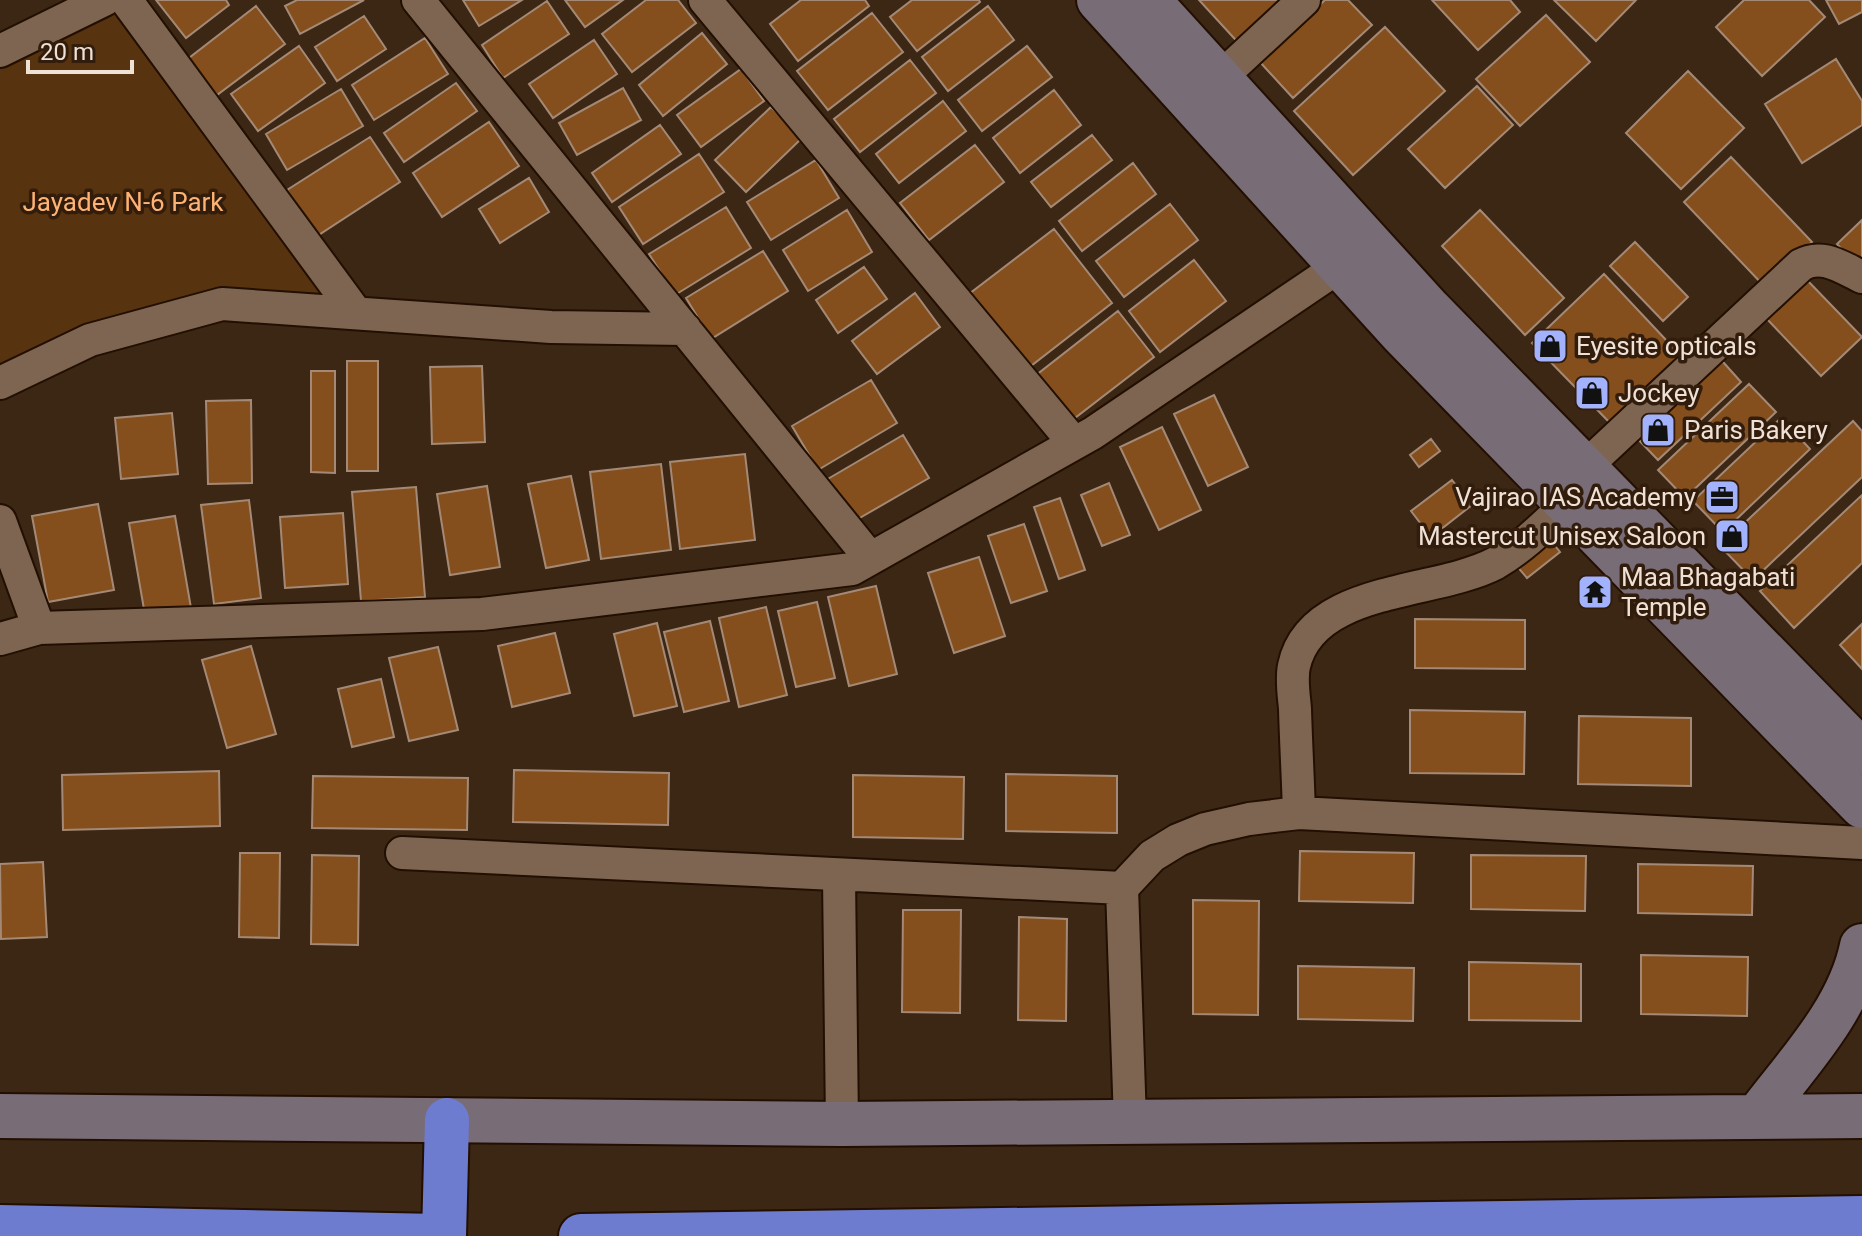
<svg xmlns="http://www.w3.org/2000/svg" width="1862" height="1236" font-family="Roboto,sans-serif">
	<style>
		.park { fill: #58330f }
		.building { fill: #844f1d; stroke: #a48a76; stroke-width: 2 }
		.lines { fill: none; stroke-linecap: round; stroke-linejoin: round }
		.street-casing { stroke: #220f01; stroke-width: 36 }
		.secondary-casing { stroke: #220f01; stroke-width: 48 }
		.highway-casing { stroke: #220f01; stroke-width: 48 }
		.street { stroke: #7d6551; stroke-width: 32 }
		.secondary { stroke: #786c77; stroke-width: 44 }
		.highway { stroke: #6e7cd0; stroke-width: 44 }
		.labels { text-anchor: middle; stroke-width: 7; stroke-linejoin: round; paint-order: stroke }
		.park-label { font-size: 26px; fill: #ffb373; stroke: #321d0c }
		.poi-label { font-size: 26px; fill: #efe1d6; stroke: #321d0c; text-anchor: start }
	</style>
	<rect width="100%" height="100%" fill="#3c2715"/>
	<path class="park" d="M126 0 356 313 222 304 0 383V51Z"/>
	<path class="building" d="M156 0H226L229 5 186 38Z
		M297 0H364L300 34 285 6Z
		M463 0H522L479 26Z
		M565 0H623L585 27Z
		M646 0H678L696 23 632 72 602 34Z
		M801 0H865L869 6 798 61 770 24Z
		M912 0H979L980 2 917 51 890 17Z
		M1199 0H1297L1244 49Z
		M1325 0H1348L1372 25 1293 98 1259 61Z
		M1432 0H1510L1520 12 1478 50Z
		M1554 0H1636L1596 41Z
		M1744 0H1809L1825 17 1762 76 1716 27Z
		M1826 0H1862V12L1839 24Z
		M547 1 569 34 503 78 482 45Z
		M256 6 285 44 217 95 189 58Z
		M988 6 1014 40 948 91 922 57Z
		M872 13 903 52 828 110 797 71Z
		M1546 15 1590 62 1520 126 1476 79Z
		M364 16 386 49 337 81 315 47Z
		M1385 27 1445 91 1353 175 1294 111Z
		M702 33 727 64 663 116 639 85Z
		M425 38 448 74 374 120 352 85Z
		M594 40 617 74 553 118 529 84Z
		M299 46 325 83 258 131 231 94Z
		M1027 46 1052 77 982 131 958 100Z
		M1836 59 1862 101V125L1802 163 1765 104Z
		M910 60 936 93 860 152 834 119Z
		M741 69 764 101 701 147 677 115Z
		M1688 71 1744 128 1681 189 1626 133Z
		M456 83 477 111 404 162 384 133Z
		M1477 86 1513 125 1445 188 1408 149Z
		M623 88 641 120 577 155 559 123Z
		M341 89 363 126 287 170 266 134Z
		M1054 90 1081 125 1020 173 993 138Z
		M943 101 966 131 899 183 876 154Z
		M771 107 802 138 746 192 715 160Z
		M489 122 519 166 442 217 413 173Z
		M660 125 681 154 612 202 592 173Z
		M1092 135 1112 160 1051 207 1031 182Z
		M370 137 400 182 317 236 287 190Z
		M975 145 1004 182 929 240 900 203Z
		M699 154 724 192 643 244 619 207Z
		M1731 157 1812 242 1765 287 1684 202Z
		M816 160 839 198 771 240 747 202Z
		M1133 163 1156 194 1082 251 1059 221Z
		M529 178 549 212 500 243 479 209Z
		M1170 204 1198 240 1124 297 1096 261Z
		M726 207 751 248 675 295 649 254Z
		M847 210 872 252 808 291 783 250Z
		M1480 210 1564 298 1525 335 1442 246Z
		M1862 220V271L1837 244Z
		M1054 229 1112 303 1027 369 969 294Z
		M1635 242 1688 297 1663 321 1610 266Z
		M763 251 788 291 711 339 686 298Z
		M1194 260 1226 301 1160 352 1129 311Z
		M864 267 887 299 838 333 816 300Z
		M1604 274 1683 358 1613 426 1532 343Z
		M1807 280 1862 337 1821 376 1766 318Z
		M915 293 940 327 877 374 852 341Z
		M1118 311 1154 357 1071 421 1035 376Z
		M1715 353 1741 382 1658 460 1631 432Z
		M347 361H378V471H347Z
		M482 366 485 442 432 444 430 367Z
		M311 371H335V473L311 472Z
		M871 380 897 423 818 470 792 426Z
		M1749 384 1776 412 1685 498 1658 470Z
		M1214 395 1248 467 1208 486 1174 414Z
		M251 400 252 483 208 484 206 401Z
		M172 413 178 474 121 479 115 418Z
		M1781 418 1810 449 1723 532 1693 501Z
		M1853 421 1862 431V477L1753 580 1720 546Z
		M1162 427 1201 510 1159 530 1120 447Z
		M903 435 929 478 851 523 826 480Z
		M1431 439 1440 451 1419 467 1410 455Z
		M745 454 755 540 680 549 670 462Z
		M661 464 671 550 601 559 590 472Z
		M571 476 589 560 546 568 528 484Z
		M1452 480 1472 505 1431 537 1411 511Z
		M1109 483 1130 535 1102 546 1081 495Z
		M487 486 500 567 450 575 437 494Z
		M416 487 425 597 361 601 352 492Z
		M1862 495V563L1794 628 1760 591Z
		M1060 498 1085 570 1059 579 1034 507Z
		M249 500 261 598 214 604 201 505Z
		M98 504 114 590 48 602 32 516Z
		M343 513 348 584 285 588 280 517Z
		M175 516 191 608 145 615 129 523Z
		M1024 524 1047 591 1011 603 988 536Z
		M1549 538 1560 552 1527 578 1515 564Z
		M979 557 1005 636 954 653 928 573Z
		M876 586 897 674 849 686 828 597Z
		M817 602 835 678 796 687 778 611Z
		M766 607 787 695 739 707 719 618Z
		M1415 619 1525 620V669L1415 668Z
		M710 621 729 701 684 712 664 632Z
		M657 623 677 706 634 716 614 634Z
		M1862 624V669L1840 645Z
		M555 633 570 693 512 707 498 646Z
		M251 646 276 734 227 748 202 660Z
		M438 647 458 730 409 741 389 658Z
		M381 679 394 737 352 747 338 689Z
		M1410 710 1525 712 1524 774 1410 773Z
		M1579 716 1691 718V786L1578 784Z
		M514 770 669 773 668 825 513 822Z
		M219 771 220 826 63 830 62 775Z
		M1006 774 1117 776V833L1006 831Z
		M853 775 964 777 963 839 853 837Z
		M313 776 468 778 467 830 312 828Z
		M1300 851 1414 853 1413 903 1299 901Z
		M240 853H280L279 938 239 937Z
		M312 855 359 856 358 945 311 944Z
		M1471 855 1586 856 1585 911 1471 909Z
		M43 862 47 937 1 939 0 864Z
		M1638 864 1753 866 1752 915 1638 913Z
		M1193 900 1259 901 1258 1015 1193 1014Z
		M903 910H961L960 1013 902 1012Z
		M1019 917 1067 919 1066 1021 1018 1020Z
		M1641 955 1748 957 1747 1016 1641 1014Z
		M1469 962 1581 964V1021L1469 1020Z
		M1298 966 1414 968 1413 1021 1298 1019Z"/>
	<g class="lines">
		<defs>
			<path id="street" d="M126 0 356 313
				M418 0 870 558
				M705 0 1074 443
				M0 51 104 0
				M1220 78 1304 0
				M0 383 90 340 222 304 551 327 685 329
				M1585 467 1801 265C1822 253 1841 267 1862 277
				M0 521 39 628
				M0 639 39 628 482 614 852 569 1093 433 1340 266
				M1299 813C1298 778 1296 744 1295 709 1294 696 1291 679 1294 666 1311 586 1435 595 1496 563 1522 548 1545 525 1567 504
				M402 853 1122 888
				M839 877 842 1124
				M1130 1121 1122 888 1152 856 1178 840 1205 829 1249 819 1299 813 1862 843"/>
			<path id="secondary" d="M1099 0 1402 334 1862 806
				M1148 0 1429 309 1862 752
				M0 1116 842 1124 1862 1116
				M1757 1117C1796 1065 1849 1011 1862 946"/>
			<path id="highway" d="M0 1227 438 1236
				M444 1236 447 1120
				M581 1236 1862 1218"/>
		</defs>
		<use href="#street" class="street-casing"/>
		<use href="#secondary" class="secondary-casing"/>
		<use href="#highway" class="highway-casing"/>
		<use href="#street" class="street"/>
		<use href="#secondary" class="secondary"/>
		<use href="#highway" class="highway"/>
	</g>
	<defs>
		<symbol id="shop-square" viewBox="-11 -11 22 22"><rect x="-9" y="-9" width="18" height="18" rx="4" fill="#a3b2fd" stroke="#321d0c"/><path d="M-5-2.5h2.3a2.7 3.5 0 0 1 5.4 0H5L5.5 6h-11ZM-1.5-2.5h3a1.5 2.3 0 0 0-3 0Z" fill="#111"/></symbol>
		<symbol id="office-square" viewBox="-11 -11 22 22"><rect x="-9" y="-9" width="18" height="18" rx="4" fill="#a3b2fd" stroke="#321d0c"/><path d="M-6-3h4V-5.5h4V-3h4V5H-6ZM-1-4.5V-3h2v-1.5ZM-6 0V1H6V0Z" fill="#111"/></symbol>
		<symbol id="temple-square" viewBox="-11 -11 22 22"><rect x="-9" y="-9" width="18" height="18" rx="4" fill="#a3b2fd" stroke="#321d0c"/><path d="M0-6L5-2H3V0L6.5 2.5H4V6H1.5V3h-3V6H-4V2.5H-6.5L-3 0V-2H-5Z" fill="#111"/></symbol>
	</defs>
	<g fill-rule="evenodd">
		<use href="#shop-square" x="1530" y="326" width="40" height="40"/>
		<use href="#shop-square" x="1572" y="373" width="40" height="40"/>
		<use href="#shop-square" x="1638" y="410" width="40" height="40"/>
		<use href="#office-square" x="1702" y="477" width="40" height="40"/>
		<use href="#shop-square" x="1712" y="516" width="40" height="40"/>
		<use href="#temple-square" x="1575" y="572" width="40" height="40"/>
	</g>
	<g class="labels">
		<g class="park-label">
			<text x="123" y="211">Jayadev N-6 Park</text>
		</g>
		<g class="poi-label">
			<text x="1576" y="355">Eyesite opticals</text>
			<text x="1618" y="402">Jockey</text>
			<text x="1684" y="439">Paris Bakery</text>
			<text x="1696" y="506" text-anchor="end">Vajirao IAS Academy</text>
			<text x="1706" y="545" text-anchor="end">Mastercut Unisex Saloon</text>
			<text x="1621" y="586">Maa Bhagabati<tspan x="1621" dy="30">Temple</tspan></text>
		</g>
	</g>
	<path d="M28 60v12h104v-12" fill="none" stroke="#efe1d6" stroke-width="4"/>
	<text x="40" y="60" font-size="24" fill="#efe1d6" stroke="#321d0c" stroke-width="6" paint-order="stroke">20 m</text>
</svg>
